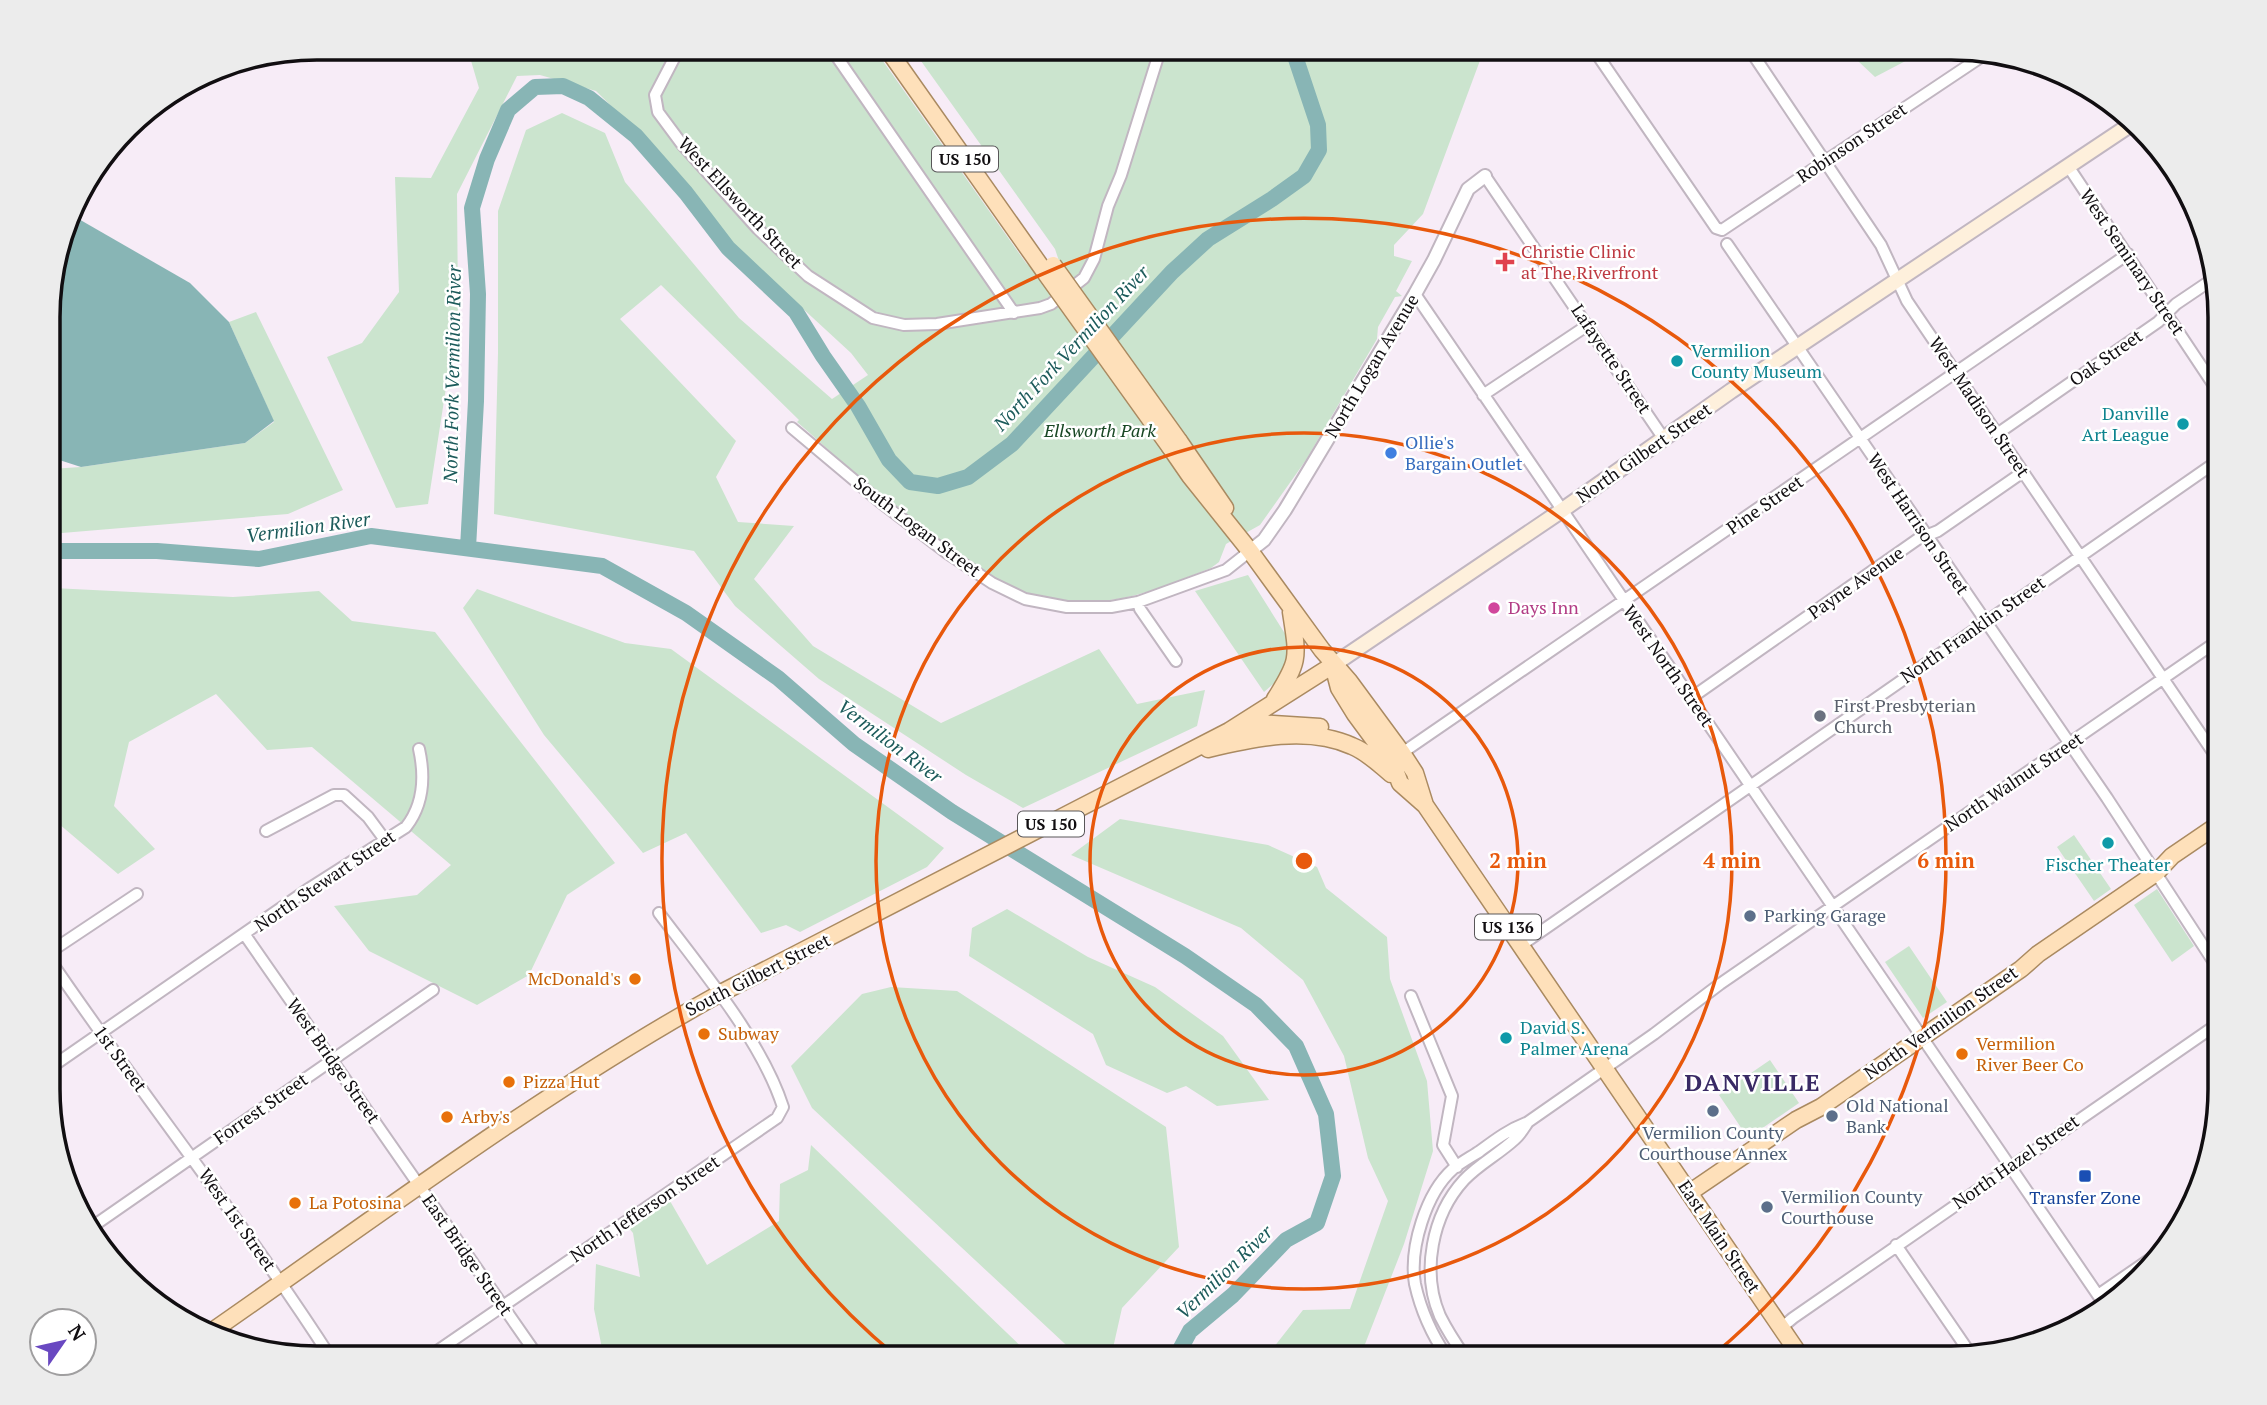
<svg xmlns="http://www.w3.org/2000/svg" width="2267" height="1405" font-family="'PT Serif',serif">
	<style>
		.green { fill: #cbe4ce }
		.water { fill: #88b5b5 }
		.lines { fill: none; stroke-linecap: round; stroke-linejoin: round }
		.river { stroke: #88b5b5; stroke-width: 16 }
		.minor-casing { stroke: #c1b6c1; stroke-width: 14 }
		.tertiary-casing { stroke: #c1b6c1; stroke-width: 16 }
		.secondary-casing { stroke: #c1b6c1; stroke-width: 18 }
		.primary-casing { stroke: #aa8a61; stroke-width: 19 }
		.minor { stroke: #fff; stroke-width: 10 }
		.tertiary { stroke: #fff; stroke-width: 12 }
		.secondary { stroke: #fef0dc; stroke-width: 14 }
		.primary { stroke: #fee0ba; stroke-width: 16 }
		.primary-bridge-casing { stroke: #aa8a61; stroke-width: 19; stroke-linecap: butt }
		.primary-bridge { stroke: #fee0ba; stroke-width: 16 }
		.ring { fill: none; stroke: #e8590c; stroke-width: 3.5 }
		.health-dot { fill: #e0444e; stroke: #fff; stroke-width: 2.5 }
		.culture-dot { fill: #0f9aa8; stroke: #fff; stroke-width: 2.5 }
		.shop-dot { fill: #3f7fe0; stroke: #fff; stroke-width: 2.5 }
		.hotel-dot { fill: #d1479c; stroke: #fff; stroke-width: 2.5 }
		.worship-dot { fill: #6b7280; stroke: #fff; stroke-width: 2.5 }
		.service-dot { fill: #5c6f8a; stroke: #fff; stroke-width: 2.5 }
		.food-dot { fill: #e8710a; stroke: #fff; stroke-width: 2.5 }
		.transit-dot { fill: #1a4fb4; stroke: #fff; stroke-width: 2.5 }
		.labels { text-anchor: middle; stroke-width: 5; stroke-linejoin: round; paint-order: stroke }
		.shield { fill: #fff; stroke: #585658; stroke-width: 2 }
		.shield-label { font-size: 16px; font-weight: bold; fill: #110e11 }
		.street-label { font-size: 18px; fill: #110e11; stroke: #fff }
		.health-label { font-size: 18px; fill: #be3a42; stroke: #fff; text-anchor: start }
		.culture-label { font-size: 18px; fill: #0d838f; stroke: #fff; text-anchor: start }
		.park-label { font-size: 18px; font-style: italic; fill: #184724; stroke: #fff }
		.shop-label { font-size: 18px; fill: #366cbe; stroke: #fff; text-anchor: start }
		.hotel-label { font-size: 18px; fill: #b23c85; stroke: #fff; text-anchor: start }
		.worship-label { font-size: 18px; fill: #5b616d; stroke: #fff; text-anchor: start }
		.service-label { font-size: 18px; fill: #4e5e75; stroke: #fff; text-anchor: start }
		.food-label { font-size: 18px; fill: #c56008; stroke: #fff; text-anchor: start }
		.transit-label { font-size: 18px; fill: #164399; stroke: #fff }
		.water-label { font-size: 19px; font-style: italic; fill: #1c5b5b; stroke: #fff }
		.district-label { font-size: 24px; font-weight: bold; letter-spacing: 2px; fill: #392a65; stroke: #fff }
		.rim { fill: none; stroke: #110e11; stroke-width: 3.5 }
		.centre { fill: #e8590c; stroke: #fff; stroke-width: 3.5 }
		.ring-label { font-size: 21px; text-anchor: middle; font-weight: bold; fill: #e8590c; stroke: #fff; stroke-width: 5; stroke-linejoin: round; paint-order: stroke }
	</style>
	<rect width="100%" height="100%" fill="#f7ecf7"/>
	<path class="green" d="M467 47H873L1026 263 1039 275 1059 261 1055 249 911 47H1485L1423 214 1394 245V256L1412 261 1396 291 1402 296 1395 297 1378 327 1377 339 1306 460 1260 525 1226 544 1219 562 1211 568C1179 580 1145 596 1110 600 1079 603 1040 600 1011 587 932 550 863 479 797 422L799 420 661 285 620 319 736 441 716 477 738 522 794 526 754 579 813 646 941 723 1099 649 1137 704 1205 690 1197 726 1023 808 966 775 819 679 735 606 694 551 494 514 498 353V211L526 130 562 113 605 133 625 182 739 318 832 399 868 375 851 353 737 248 666 160 596 91 540 75 517 76 457 194 458 310 428 504 396 508 327 357 362 343 399 292 395 177 431 178 479 88Z
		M1851 47H1930L1932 54 1917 55 1875 77 1858 61Z
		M256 312 343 490 288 514 50 534V469L81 467 245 443 274 422 229 322Z
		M1248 575 1289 640V656L1279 679 1264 692 1195 591Z
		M53 588 233 597 319 591 352 621 435 632 615 863 567 895 529 975 477 1005 369 951 334 906 417 895 451 865 312 747 267 750 216 694 129 742 114 806 155 849 118 874 52 818 50 823V589Z
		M477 589 625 643 671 649 944 848 927 867 800 932 786 925 761 933 686 833 643 853 544 735 463 608Z
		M1120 819 1268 845 1317 867 1326 888 1387 937 1390 979 1427 1081 1433 1151 1404 1244 1360 1357H1266L1303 1310 1350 1309 1388 1201 1368 1158 1344 1056 1303 980 1241 928 1071 855Z
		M2074 835 2111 889 2094 901 2057 847Z
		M2157 889 2194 946 2172 962 2134 905Z
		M1007 909 1088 957 1155 987 1223 1036 1269 1100 1217 1106 1186 1086 1167 1093 1106 1065 1093 1034 969 956 972 928Z
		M1909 946 1947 1002 1923 1018 1885 962Z
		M891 987 957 991 1166 1127 1179 1247 1122 1308 1111 1357H1079L812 1108 791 1066 862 994Z
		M1770 1060 1799 1103 1748 1138 1719 1095Z
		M811 1145 1032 1357V1358H604L594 1309 596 1264 640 1277 633 1233 629 1228 670 1201 707 1265 779 1221 780 1184 808 1170Z"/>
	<path class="water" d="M70 214 190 283 229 322 274 421 245 443 81 467 50 457V282Z"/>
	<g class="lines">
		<path class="river" d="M468 548 476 401 478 294 472 208 487 159 508 110 535 87 563 86 589 98 636 136 686 193 728 248 796 312 823 356 858 406 889 460 910 482 938 486 968 477 1012 444 1172 272 1208 239 1272 199 1304 176 1319 150 1318 125 1292 47
			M50 551H157L259 559 371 536 602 566 686 613 778 678 854 744 952 812 1185 956 1256 1005 1296 1046 1326 1114 1333 1176 1317 1223 1286 1240 1233 1295 1190 1331 1176 1357"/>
		<defs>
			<path id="minor" d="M680 47 655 95 658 112 681 143 758 229 808 276 873 318 904 325 937 324 1040 308 1051 304 1084 278 1094 259 1108 206 1121 175 1161 47
				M830 47 1014 313
				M1592 47 1716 228 1722 230 1987 53
				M1748 47 1881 245 1907 301 2219 761
				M2068 166 2219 393
				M1485 176 1664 439
				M1727 244 2107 798 2219 970
				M1415 294 2104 1304
				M1483 395 1588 325
				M792 428 879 501 947 553 992 583 1025 599 1067 607H1111L1138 602 1226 570 1250 551
				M1997 434 2158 322 2176 304 2213 279
				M1138 602 1140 609 1176 661
				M1691 698 1918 539 1938 531 2023 472
				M1402 753 2128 254
				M266 831 334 795H344L368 817 385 840
				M245 935 539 1358
				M1520 946 2219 460
				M50 952 137 894
				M50 960C141 1094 243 1221 331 1358
				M1411 996 1452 1096 1443 1145 1457 1167
				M50 1068 307 890 406 827C424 804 425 776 419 749
				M89 1229 433 990
				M1896 1245 1972 1356
				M2098 1295 2156 1255
				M1781 1328 1793 1318 2219 1023
				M1447 1357C1432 1335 1421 1311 1415 1284 1409 1248 1426 1193 1453 1169 1461 1162 1471 1157 1480 1151 1495 1140 1508 1130 1526 1123
				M1465 1357C1456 1344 1447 1330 1440 1316 1421 1272 1432 1215 1464 1180 1479 1164 1499 1154 1515 1139 1520 1135 1524 1128 1528 1122L1654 1034 1720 984 2219 640
				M427 1358 777 1118 783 1107C762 1041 701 969 659 913"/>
			<path id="tertiary" d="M1250 551 1264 540 1285 510 1415 294 1434 260 1468 189 1485 176"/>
			<path id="secondary" d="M1333 665 1561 511 1731 391 2130 125"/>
			<path id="primary" d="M886 47 1044 271
				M1179 441 1225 508
				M1170 447 1190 476 1250 551 1322 650 1349 681 1402 753 1415 773 1425 805
				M1333 665 1339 688 1355 714 1394 767 1400 783 1425 805 1801 1357
				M1275 699C1300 660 1298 658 1291 612
				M1245 727 1257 723 1320 727
				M1208 749C1253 738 1308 726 1352 746 1367 752 1379 764 1391 774
				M1689 1193 1796 1120 1821 1107 2021 969 2038 954 2156 873 2172 856 2219 824
				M211 1332C378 1216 541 1093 719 994L1229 731 1333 665"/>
		</defs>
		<use href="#minor" class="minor-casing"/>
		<use href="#tertiary" class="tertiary-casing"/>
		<use href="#secondary" class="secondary-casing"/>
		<use href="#primary" class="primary-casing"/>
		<use href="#minor" class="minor"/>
		<use href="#tertiary" class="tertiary"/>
		<use href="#secondary" class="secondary"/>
		<use href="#primary" class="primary"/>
		<defs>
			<path id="primary-bridge" d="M1053 265 1179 441
				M1044 271 1170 447"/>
		</defs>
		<use href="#primary-bridge" class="primary-bridge-casing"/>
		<use href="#primary-bridge" class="primary-bridge"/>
	</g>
	<g class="ring">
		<circle cx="1304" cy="861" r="214"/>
		<circle cx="1304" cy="861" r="428"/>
		<path d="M896 1356A642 642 0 1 1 1712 1356"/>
	</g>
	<path class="health-dot" d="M1501.5 251.5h7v7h7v7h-7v7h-7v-7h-7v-7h7z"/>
	<g class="culture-dot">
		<circle cx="1677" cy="361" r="7"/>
		<circle cx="2183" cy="424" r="7"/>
		<circle cx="2108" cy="843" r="7"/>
		<circle cx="1506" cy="1038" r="7"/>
	</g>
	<circle class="shop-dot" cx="1391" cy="453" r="7"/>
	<circle class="hotel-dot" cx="1494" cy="608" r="7"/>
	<circle class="worship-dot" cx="1820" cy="716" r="7"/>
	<g class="service-dot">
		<circle cx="1750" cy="916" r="7"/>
		<circle cx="1713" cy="1111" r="7"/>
		<circle cx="1832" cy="1116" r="7"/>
		<circle cx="1767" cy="1207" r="7"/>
	</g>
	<g class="food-dot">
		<circle cx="635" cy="979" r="7"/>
		<circle cx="704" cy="1034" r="7"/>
		<circle cx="1962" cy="1054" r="7"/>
		<circle cx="509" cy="1082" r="7"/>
		<circle cx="447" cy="1117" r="7"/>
		<circle cx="295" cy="1203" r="7"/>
	</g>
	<rect class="transit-dot" x="2078" y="1169" width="14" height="14" rx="3.5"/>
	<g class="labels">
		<g class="shield">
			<rect x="932" y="146.5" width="66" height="25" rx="5"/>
			<rect x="1018" y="811.5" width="66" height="25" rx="5"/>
			<rect x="1475" y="914.5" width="66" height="25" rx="5"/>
		</g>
		<g class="shield-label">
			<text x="965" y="165">US 150</text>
			<text x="1051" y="830">US 150</text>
			<text x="1508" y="933">US 136</text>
		</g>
		<g class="street-label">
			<text transform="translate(1852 143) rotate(-34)" y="6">Robinson Street</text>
			<text transform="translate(740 203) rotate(47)" y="6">West Ellsworth Street</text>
			<text transform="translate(2132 262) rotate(56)" y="6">West Seminary Street</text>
			<text transform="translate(2106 358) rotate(-35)" y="6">Oak Street</text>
			<text transform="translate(1611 359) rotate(56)" y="6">Lafayette Street</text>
			<text transform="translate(1372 366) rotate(-59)" y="6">North Logan Avenue</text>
			<text transform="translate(1979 407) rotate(56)" y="6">West Madison Street</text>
			<text transform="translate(1644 453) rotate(-35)" y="6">North Gilbert Street</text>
			<text transform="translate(1765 505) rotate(-35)" y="6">Pine Street</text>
			<text transform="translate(1918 524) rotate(56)" y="6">West Harrison Street</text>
			<text transform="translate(917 527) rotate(37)" y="6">South Logan Street</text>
			<text transform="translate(1856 583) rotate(-35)" y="6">Payne Avenue</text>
			<text transform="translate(1973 630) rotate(-35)" y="6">North Franklin Street</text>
			<text transform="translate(1668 666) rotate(55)" y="6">West North Street</text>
			<text transform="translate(2014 782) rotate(-34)" y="6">North Walnut Street</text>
			<text transform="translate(325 881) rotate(-34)" y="6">North Stewart Street</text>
			<text transform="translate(758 975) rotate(-27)" y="6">South Gilbert Street</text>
			<text transform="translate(1941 1023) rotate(-35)" y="6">North Vermilion Street</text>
			<text transform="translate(120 1059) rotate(54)" y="6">1st Street</text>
			<text transform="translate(333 1061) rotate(55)" y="6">West Bridge Street</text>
			<text transform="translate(261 1109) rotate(-35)" y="6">Forrest Street</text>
			<text transform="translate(2016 1162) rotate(-35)" y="6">North Hazel Street</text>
			<text transform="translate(645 1209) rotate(-34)" y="6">North Jefferson Street</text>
			<text transform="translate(237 1220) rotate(55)" y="6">West 1st Street</text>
			<text transform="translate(1719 1237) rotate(56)" y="6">East Main Street</text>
			<text transform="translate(467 1255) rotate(55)" y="6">East Bridge Street</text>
		</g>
		<g class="health-label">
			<text x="1521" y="258">Christie Clinic<tspan x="1521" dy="21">at The Riverfront</tspan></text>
		</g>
		<g class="culture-label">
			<text x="1691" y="357">Vermilion<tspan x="1691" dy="21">County Museum</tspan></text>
			<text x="2169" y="420" text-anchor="end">Danville<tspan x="2169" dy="21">Art League</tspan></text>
			<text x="2108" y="871" text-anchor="middle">Fischer Theater</text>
			<text x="1520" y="1034">David S.<tspan x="1520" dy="21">Palmer Arena</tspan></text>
		</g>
		<g class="park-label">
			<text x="1100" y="437">Ellsworth Park</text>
		</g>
		<g class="shop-label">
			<text x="1405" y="449">Ollie's<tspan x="1405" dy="21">Bargain Outlet</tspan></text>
		</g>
		<g class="hotel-label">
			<text x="1508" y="614">Days Inn</text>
		</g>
		<g class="worship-label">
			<text x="1834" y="712">First Presbyterian<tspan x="1834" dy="21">Church</tspan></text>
		</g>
		<g class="service-label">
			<text x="1764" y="922">Parking Garage</text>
			<text x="1846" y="1112">Old National<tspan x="1846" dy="21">Bank</tspan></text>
			<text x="1713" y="1139" text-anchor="middle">Vermilion County<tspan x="1713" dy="21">Courthouse Annex</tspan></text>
			<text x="1781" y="1203">Vermilion County<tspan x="1781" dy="21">Courthouse</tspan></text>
		</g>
		<g class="food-label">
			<text x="621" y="985" text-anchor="end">McDonald's</text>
			<text x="718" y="1040">Subway</text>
			<text x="1976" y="1050">Vermilion<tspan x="1976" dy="21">River Beer Co</tspan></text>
			<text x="523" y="1088">Pizza Hut</text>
			<text x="461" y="1123">Arby's</text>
			<text x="309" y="1209">La Potosina</text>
		</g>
		<g class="transit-label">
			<text x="2085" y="1204">Transfer Zone</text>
		</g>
		<g class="water-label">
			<text transform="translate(1071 348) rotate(-47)" y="7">North Fork Vermilion River</text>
			<text transform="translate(452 374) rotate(-89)" y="7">North Fork Vermilion River</text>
			<text transform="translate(308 527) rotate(-8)" y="7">Vermilion River</text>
			<text transform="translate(890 741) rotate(37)" y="7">Vermilion River</text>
			<text transform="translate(1224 1272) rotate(-44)" y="7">Vermilion River</text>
		</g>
		<g class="district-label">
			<text x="1753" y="1091">DANVILLE</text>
		</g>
	</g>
	<path d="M0 0H2267V1405H0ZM317 60H1951A257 257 0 0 1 2208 317V1089A257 257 0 0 1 1951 1346H317A257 257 0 0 1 60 1089V317A257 257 0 0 1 317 60Z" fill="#ececec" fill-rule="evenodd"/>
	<path class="rim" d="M317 60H1951A257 257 0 0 1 2208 317V1089A257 257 0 0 1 1951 1346H317A257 257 0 0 1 60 1089V317A257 257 0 0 1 317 60Z"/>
	<circle cx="1304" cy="861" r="10" class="centre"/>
	<g class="ring-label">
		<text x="1518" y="868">2 min</text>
		<text x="1732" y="868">4 min</text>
		<text x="1946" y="868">6 min</text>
	</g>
	<g transform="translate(63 1342) rotate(56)"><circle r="33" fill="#ffffff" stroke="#a09fa0" stroke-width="2"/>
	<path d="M0-5L12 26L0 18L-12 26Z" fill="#6948c1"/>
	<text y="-10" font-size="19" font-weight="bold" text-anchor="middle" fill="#110e11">N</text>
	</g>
</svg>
